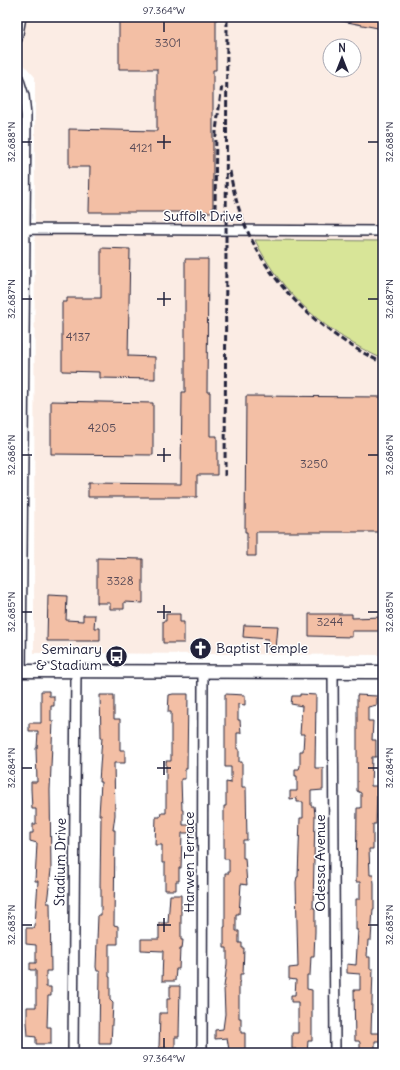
<svg xmlns="http://www.w3.org/2000/svg" width="400" height="1070" font-family="Delius,sans-serif">
	<style>
		.built { fill: #fbece4; fill-rule: evenodd }
		.green { fill: #d8e598; stroke: #7d846a }
		.building { fill: #f3bfa5; stroke: #22223b }
		.lines { fill: none; stroke-linecap: round; stroke-linejoin: round }
		.street-casing { stroke: #22223b; stroke-width: 12 }
		.secondary-casing { stroke: #22223b; stroke-width: 15 }
		.street { stroke: #fff; stroke-width: 9 }
		.secondary { stroke: #fff; stroke-width: 12 }
		.rail { stroke: #22223b; stroke-width: 3; stroke-dasharray: 6 3; stroke-linecap: butt }
		.ticks { fill: none; stroke: #22223b; stroke-width: 1.5 }
		.labels { text-anchor: middle; stroke-width: 3; stroke-linejoin: round; paint-order: stroke }
		.number-label { font-size: 12px; fill: #564956 }
		.street-label { font-size: 14px; fill: #22223b; stroke: #fff }
		.poi-label { font-size: 14px; fill: #22223b; stroke: #fff; text-anchor: start }
		.neatline { fill: none; stroke: #22223b; stroke-width: 1.5 }
		.ticks-label { font-size: 10px; text-anchor: middle; fill: #22223b }
	</style>
	<rect width="100%" height="100%" fill="#fff"/>
	<filter id="ink" filterUnits="userSpaceOnUse"><feTurbulence type="fractalNoise" baseFrequency=".025" numOctaves="2"/><feDisplacementMap in="SourceGraphic" scale="8" xChannelSelector="R" yChannelSelector="G"/><feConvolveMatrix kernelMatrix="1 2 1 2 8 2 1 2 1" color-interpolation-filters="sRGB"/></filter>
	<g filter="url(#ink)">
		<path class="built" d="M17 17H383V655L34 653 35 77 17 57ZM330 46H354V70H330Z"/>
		<path class="green" d="M255 240 383 241V359C329 335 281 294 255 240Z"/>
		<path class="building" d="M119 17H216V70H213V212H89L90 167H69V129L157 131V69H119Z
			M337 17H383V29L337 20Z
			M101 248 130 249 128 356 155 357V379L100 378V372L62 371V302H67V298H101Z
			M185 259H208L207 392H210V436H217V475H197V497H88V483L181 484 182 392H185Z
			M246 396 383 397V532H256V556H247V532H245Z
			M51 401 153 403V455L51 454Z
			M97 558 143 559V603L124 602V609H110V603H97Z
			M48 595 67 596 66 620 83 621V615H95L94 628H100V641H47Z
			M166 614H180V622H184V643H163V621H166Z
			M309 614H352V618L383 617V631H352V637L309 636Z
			M244 625 278 626 276 649H268V639L243 637Z
			M41 691H49V696H54V706H51V721H53L50 790 51 870 47 903H50L51 971H46V987H51V996H48L47 1027H51V1044H36V1037L28 1036 27 1022V1007H36V970H30V963H36V945L26 944V928H34L35 926 38 881H35L37 843 30 841V833H33V824H36V809H32L31 789V782H37L36 748H37L38 731H29V723H41Z
			M173 694H188L187 769H185V779H181L182 810H183V825H194V833H182L181 868H179V881H176V890H165V863H162V845H155L156 817H160L161 813H166V761H171V712H168L169 695Z
			M225 694 245 695V705L238 704V720H240L241 733H237V749H239V762H242V787H246L247 840H243V858H245L247 885 241 884 239 914H236V931H239V943H242V948H244L243 974H240V982H239V1018H241V1033H245V1049L229 1050 227 1038 215 1039V1030L223 1029 225 1014 224 987 227 964V948H224V927H225V873H229V859H224V806H226V782L231 783V767H225Z
			M300 694 316 695 315 768H323V790L311 791V806H314L315 815 313 908H315V932L314 956H311L310 975H307V989L312 990V1041H308L307 1053H296V1049H292V1033H298V1002H291V995H295L296 980 289 979V968L298 967 296 882 297 877H298L300 818H303V802H297V798L290 799V791H297V776H295V769H299L300 766V751H303L304 734H300L302 706 291 704 292 696H300Z
			M100 695H114V719H120V750H125V763H114L115 815 113 830H115L114 925 118 926V944H109V977H110V1000L113 1003 111 1044H99L100 971H97L96 967 98 915H101V890L100 887 101 815H99L101 782H99L102 737H101Z
			M357 695 377 696V705L368 707V721H373L372 740H376V757H372L371 786H377L376 824H373V849H369L370 875H373L374 883V909H373L371 940H368L367 957H370V969H373L371 1033H383V1041H375V1049H372V1053H360V1043L359 1041H355L354 990H360V974L347 973V964L356 965 358 930H356V899H360V882H356L357 808H361V793L357 791Z
			M170 895H181V940H183L182 949H180L179 969H176L175 981H162L163 951 141 950V939H159V923H168Z
			M170 986H180L179 1037H175V1048H159L160 1013H167V999H170Z"/>
		<g class="lines">
			<defs>
				<path id="street" d="M17 39 21 17
					M17 74 24 96 26 116 21 671
					M24 229 383 231
					M333 672 335 1053
					M73 1053 76 671
					M202 1053 203 672"/>
				<path id="secondary" d="M17 671 383 672"/>
			</defs>
			<use href="#street" class="street-casing"/>
			<use href="#secondary" class="secondary-casing"/>
			<use href="#street" class="street"/>
			<use href="#secondary" class="secondary"/>
			<path class="rail" d="M230 171C243 259 305 326 383 363
				M215 209 216 131 222 85
				M225 476 227 17"/>
		</g>
	</g>
	<path class="ticks" d="M164 22V32M164 135V149M22 142H32M157 142H171M368 142H378M164 292V306M22 299H32M157 299H171M368 299H378M164 448V462M22 455H32M157 455H171M368 455H378M164 605V619M22 612H32M157 612H171M368 612H378M164 761V775M22 768H32M157 768H171M368 768H378M164 918V932M22 925H32M157 925H171M368 925H378M164 1038V1048"/>
	<defs>
		<symbol id="church-disc" viewBox="-11 -11 22 22"><circle r="9.5" fill="#22223b" stroke="#fff"/><path d="M-1.2-6h2.4v3.5h3.3v2.4h-3.3V6h-2.4V-.1h-3.3v-2.4h3.3Z" fill="#fff"/></symbol>
		<symbol id="bus-disc" viewBox="-11 -11 22 22"><circle r="9.5" fill="#22223b" stroke="#fff"/><path d="M-5-6H5V4H4V6H2V4H-2V6H-4V4H-5ZM-3.5-4V0h7V-4ZM-3.5 1.2v1.5H-2V1.2ZM2 1.2v1.5H3.5V1.2Z" fill="#fff"/></symbol>
	</defs>
	<g fill-rule="evenodd">
		<use href="#church-disc" x="188" y="636" width="25" height="25"/>
		<use href="#bus-disc" x="104" y="644" width="25" height="25"/>
	</g>
	<g class="labels">
		<g class="number-label">
			<text x="168" y="47">3301</text>
			<text x="141" y="152">4121</text>
			<text x="78" y="341">4137</text>
			<text x="102" y="432">4205</text>
			<text x="314" y="468">3250</text>
			<text x="120" y="585">3328</text>
			<text x="330" y="626">3244</text>
		</g>
		<g class="street-label">
			<text x="203" y="221">Suffolk Drive</text>
			<text transform="translate(60 862) rotate(-89)" y="5">Stadium Drive</text>
			<text transform="translate(189 862) rotate(-90)" y="5">Harwen Terrace</text>
			<text transform="translate(320 863) rotate(-90)" y="5">Odessa Avenue</text>
		</g>
		<g class="poi-label">
			<text x="216" y="653">Baptist Temple</text>
			<text x="102" y="654" text-anchor="end">Seminary<tspan x="102" dy="16">&amp; Stadium</tspan></text>
		</g>
	</g>
	<rect width="400" height="1070" fill="none" stroke="#fff" stroke-width="44"/>
	<g transform="translate(342 58)"><circle r="19" fill="#ffffff" stroke="#a7a7b1"/>
	<path d="M0-3L7 15L0 10L-7 15Z" fill="#22223b"/>
	<text y="-6" font-size="11" font-weight="bold" text-anchor="middle" fill="#22223b">N</text>
	</g>
	<rect x="22" y="22" width="356" height="1026" class="neatline"/>
	<g class="ticks-label">
		<text x="164" y="14">97.364°W</text>
		<text transform="translate(11 142) rotate(-90)" y="4">32.688°N</text>
		<text transform="translate(389 142) rotate(-90)" y="4">32.688°N</text>
		<text transform="translate(11 299) rotate(-90)" y="4">32.687°N</text>
		<text transform="translate(389 299) rotate(-90)" y="4">32.687°N</text>
		<text transform="translate(11 455) rotate(-90)" y="4">32.686°N</text>
		<text transform="translate(389 455) rotate(-90)" y="4">32.686°N</text>
		<text transform="translate(11 612) rotate(-90)" y="4">32.685°N</text>
		<text transform="translate(389 612) rotate(-90)" y="4">32.685°N</text>
		<text transform="translate(11 768) rotate(-90)" y="4">32.684°N</text>
		<text transform="translate(389 768) rotate(-90)" y="4">32.684°N</text>
		<text transform="translate(11 925) rotate(-90)" y="4">32.683°N</text>
		<text transform="translate(389 925) rotate(-90)" y="4">32.683°N</text>
		<text x="164" y="1062">97.364°W</text>
	</g>
</svg>
